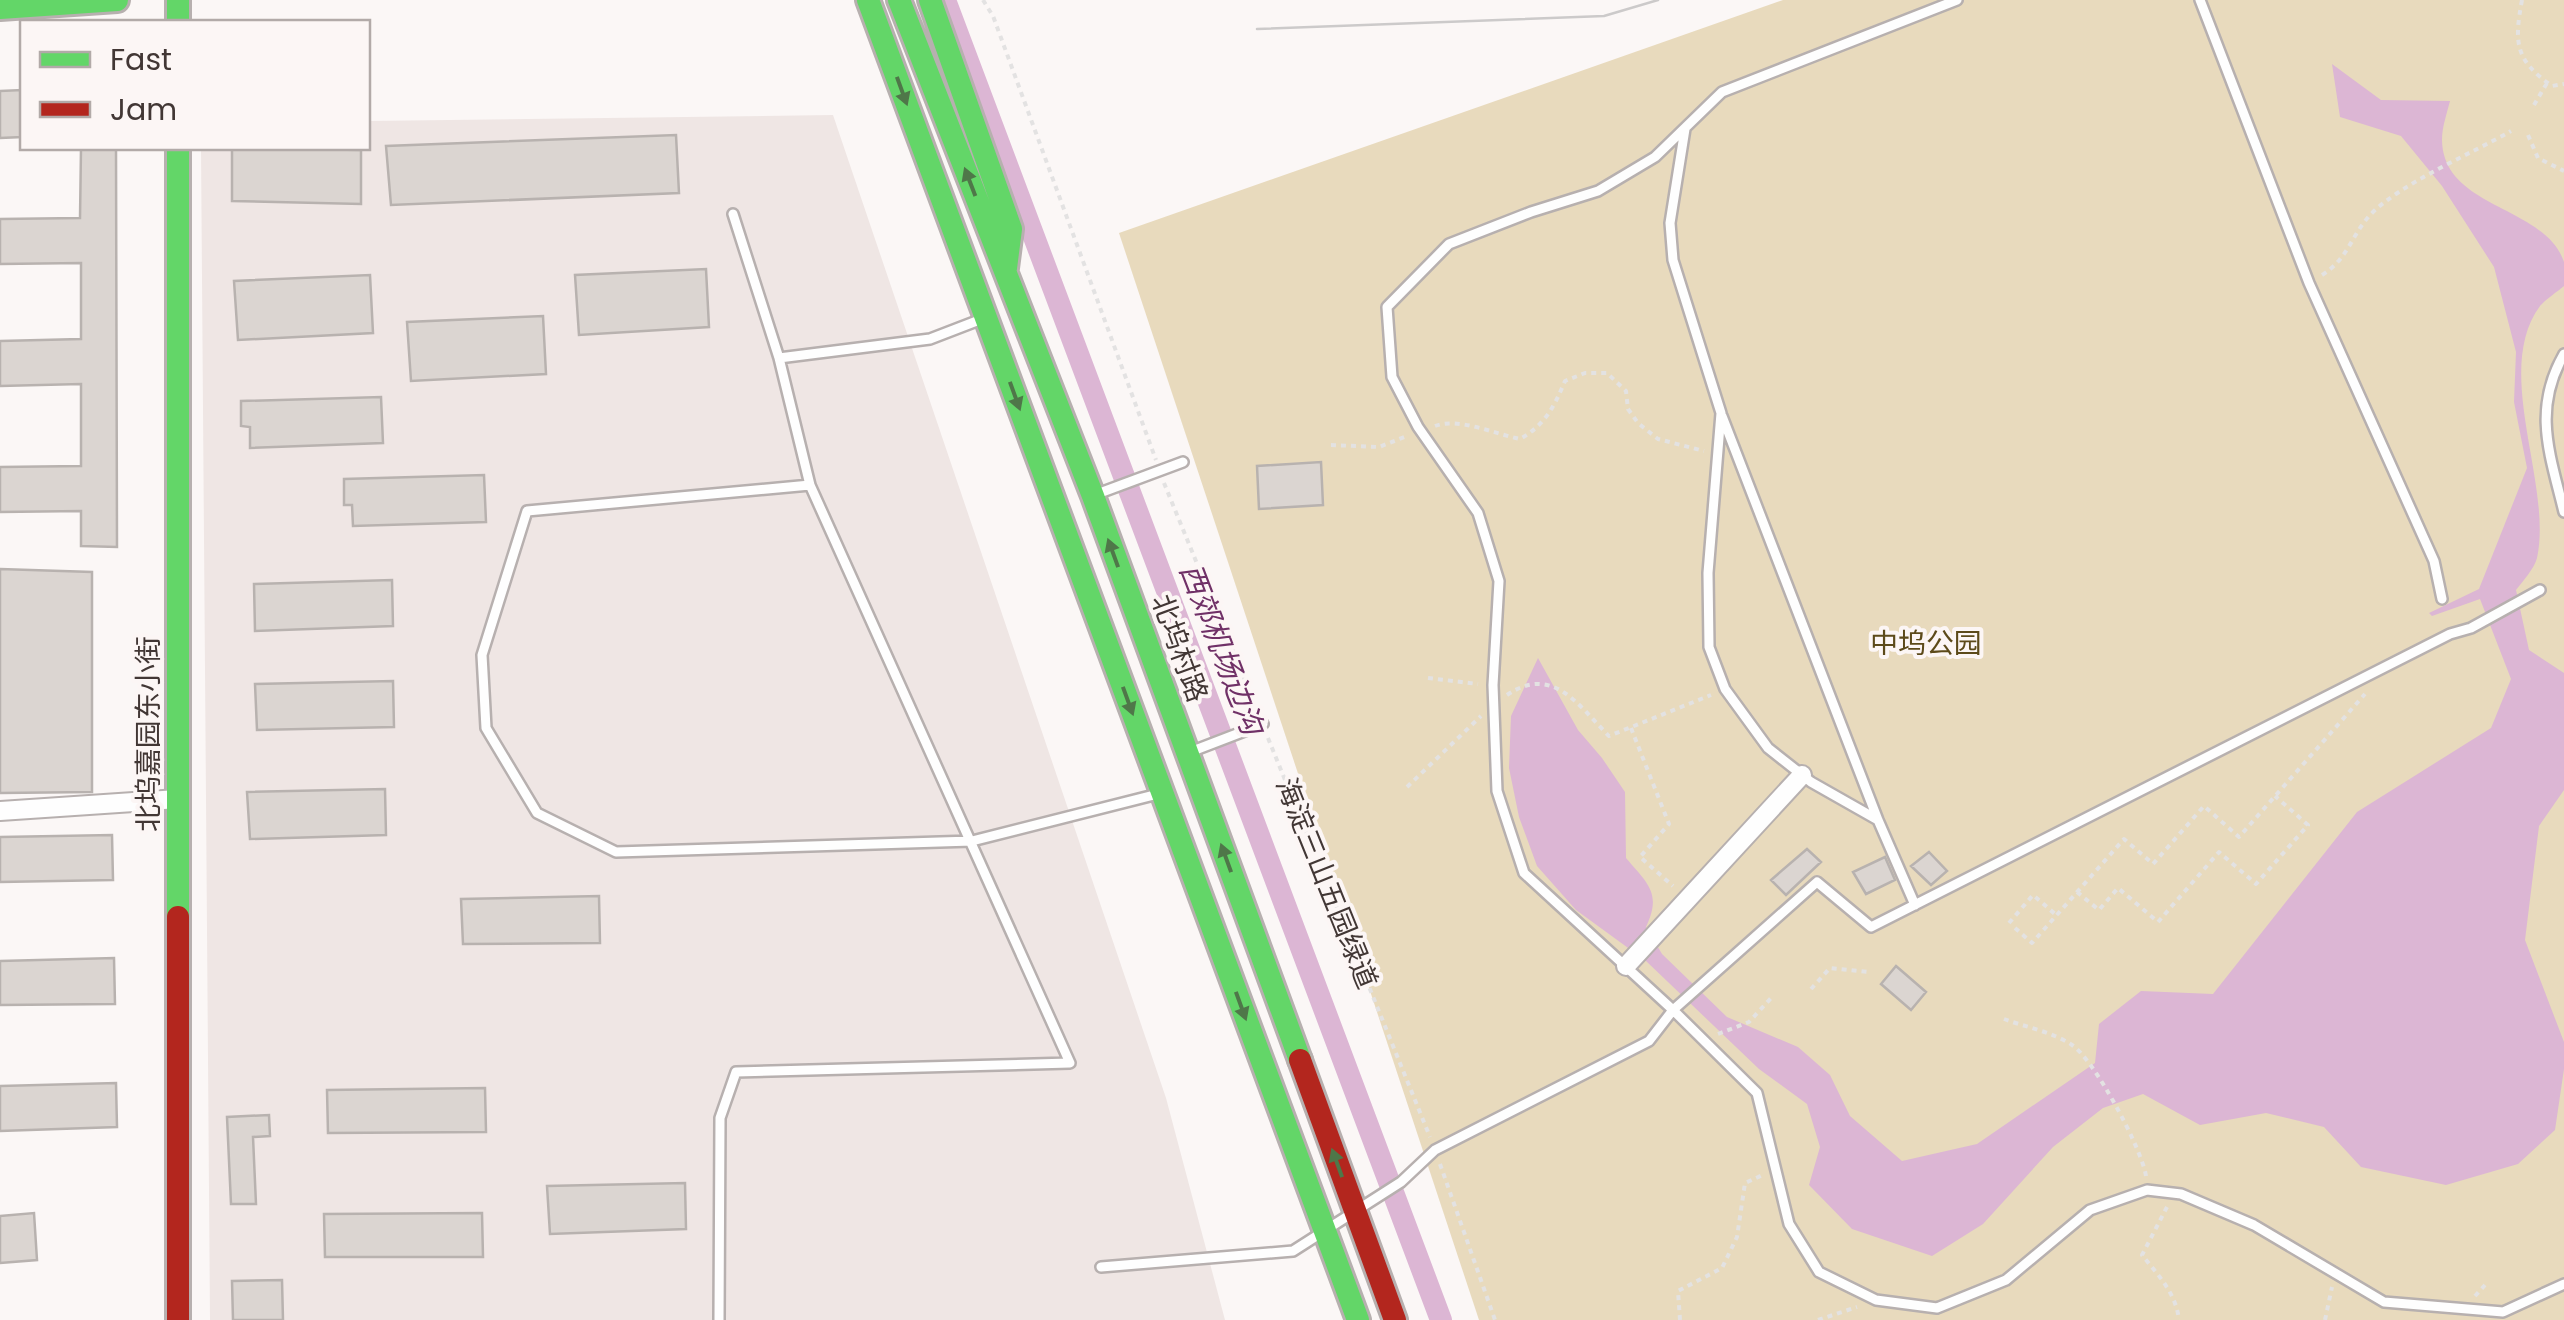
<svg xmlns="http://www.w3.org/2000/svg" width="2564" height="1320" font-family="Poppins,'Noto Sans SC',sans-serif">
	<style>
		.built { fill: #efe6e4 }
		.green { fill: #e8dabd }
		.water { fill: #dcb6d4 }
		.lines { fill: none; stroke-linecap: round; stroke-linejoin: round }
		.canal { stroke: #dcb6d4; stroke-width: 22 }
		.building { fill: #dbd5d1; stroke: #b8b2af; stroke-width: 2.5 }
		.lane-casing { stroke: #b7b0af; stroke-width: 14 }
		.street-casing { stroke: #b7b0af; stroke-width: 22 }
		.fast-casing { stroke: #b7b0af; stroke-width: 28 }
		.jam-casing { stroke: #b7b0af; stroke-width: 28 }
		.path { stroke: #e3e2e2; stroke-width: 4; stroke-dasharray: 5 5; stroke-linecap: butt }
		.lane { stroke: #fefefe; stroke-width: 9 }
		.street { stroke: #fefefe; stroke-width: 18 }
		.fast { stroke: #63d668; stroke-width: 22 }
		.jam { stroke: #b3261e; stroke-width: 22 }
		.tram { stroke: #cccaca; stroke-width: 2.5 }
		.oneway { fill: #4f7749 }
		.labels { text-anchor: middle; stroke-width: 8; stroke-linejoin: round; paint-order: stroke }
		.park-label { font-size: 28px; fill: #5c4a1a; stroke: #fcf6f5 }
		.street-label { font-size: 28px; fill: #423735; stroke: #fcf6f5 }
		.water-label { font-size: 30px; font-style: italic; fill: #703167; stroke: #fcf6f5 }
	</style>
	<rect width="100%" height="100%" fill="#fbf7f6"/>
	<path class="built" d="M833 115 1166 1098 1225 1320H210L201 148H368V121Z"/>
	<path class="green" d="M1783 0H2564V1320H1479L1119 233Z"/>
	<path class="water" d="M2332 64 2381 100 2450 101C2447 113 2442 127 2442 140 2443 209 2545 205 2564 262 2564 269 2564 280 2564 286 2557 292 2546 299 2540 306 2492 371 2553 484 2537 558 2534 569 2523 581 2516 590L2529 650 2564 673V790L2539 826 2525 940 2564 1042V1069L2555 1130 2518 1164 2446 1185 2361 1167 2324 1127 2266 1113 2200 1125 2143 1094 2103 1108 2053 1147 1983 1224 1932 1256 1852 1229 1809 1185 1820 1147 1807 1104 1759 1069 1646 961 1576 910 1537 866 1519 817 1509 768 1511 716 1538 658 1578 730 1602 758 1625 792 1626 858C1648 884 1662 893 1646 927L1662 954 1727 1017 1798 1047 1830 1075 1850 1116 1902 1161 1977 1144 2095 1063 2099 1024 2141 991 2213 994 2357 812 2491 728 2511 679 2480 599 2432 616 2429 613 2479 589 2527 468 2514 402 2516 352 2494 267 2442 186 2401 136 2340 117Z"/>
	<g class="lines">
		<path class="canal" d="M945 0 1441 1320"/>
	</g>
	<path class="building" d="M22 90V137L0 138V91Z
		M676 135 679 193 391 205 386 146Z
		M81 148H116L117 547 81 546V511L0 512V467L81 466V384L0 386V341L81 339V263L0 264V219L80 218Z
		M232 148 361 150V204L232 201Z
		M706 269 709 327 579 335 575 275Z
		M370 275 373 333 238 340 234 281Z
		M543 316 546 374 411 381 407 322Z
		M381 397 383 443 250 448V427L241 426V401Z
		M1321 462 1323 505 1259 509 1257 466Z
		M484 475 486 522 353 526 352 505H344V479Z
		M0 569 92 572V792L0 793Z
		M392 580 393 626 255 631 254 584Z
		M393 681 394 727 257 730 255 684Z
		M385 789 386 835 250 839 247 792Z
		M112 835 113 880 0 882V837Z
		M1807 849 1821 862 1786 895 1771 880Z
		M1929 852 1947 871 1931 885 1911 866Z
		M1885 857 1895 880 1866 894 1853 872Z
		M599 896 600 943 463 944 461 899Z
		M114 958 115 1004 0 1005V961Z
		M1896 966 1926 992 1911 1010 1881 984Z
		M116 1083 117 1127 0 1131V1086Z
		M485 1088 486 1132 328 1133 327 1090Z
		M269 1115 270 1136 253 1137 256 1204H231L227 1117Z
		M685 1183 686 1229 550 1234 547 1186Z
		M34 1213 37 1260 0 1263V1216Z
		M482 1213 483 1257H325L324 1214Z
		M282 1280 283 1320H233L232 1281Z"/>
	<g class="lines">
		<defs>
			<path id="lane" d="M1957 0 1722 92 1655 157 1598 191 1531 212 1449 244 1387 307 1392 377 1418 427 1478 513 1499 581 1493 685 1497 791 1524 873 1673 1010 1757 1093 1789 1224 1819 1272 1876 1300 1937 1308 2006 1280 2090 1210 2147 1190 2181 1194 2254 1225 2384 1302 2503 1312 2564 1284
				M2200 0 2309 283 2434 561 2442 599
				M1685 129 1670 223 1673 260 1721 413 1708 573 1709 647 1725 689 1768 748 1811 782 1878 820
				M733 214 779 358 810 485
				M2564 354C2532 410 2550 454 2564 512
				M779 358 930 339 982 319
				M1722 416 1878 820 1915 905
				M1097 494 1183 462
				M1190 752 1263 724
				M1101 1267 1293 1251 1401 1182 1435 1150 1649 1041 1673 1010 1817 882 1871 927 2450 634 2471 628 2540 590
				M719 1320 720 1118 736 1072 1070 1063 810 485 527 511 482 655 486 728 537 813 616 852 972 841 1158 794"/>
			<path id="street" d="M0 811 178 799
				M1626 966 1802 775"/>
			<path id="fast" d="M178 0V22
				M868 0 1358 1320
				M899 0 1093 496 1300 1060
				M930 0 1011 229 1006 268
				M0 8 117 0
				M178 148V917"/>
			<path id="jam" d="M178 917V1320
				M1300 1060 1395 1320"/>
		</defs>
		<use href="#lane" class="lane-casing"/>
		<use href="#street" class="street-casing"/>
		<use href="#fast" class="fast-casing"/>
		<use href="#jam" class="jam-casing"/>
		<path class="path" d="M983 0 993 16 1156 460
			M2522 0C2514 43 2515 60 2552 86L2564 84
			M2534 105 2547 83
			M2528 135 2538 158 2564 171
			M2322 275C2348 259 2351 236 2370 215 2401 183 2471 154 2511 131
			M1435 426C1459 417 1495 434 1520 439 1545 425 1554 407 1565 381L1585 373H1607L1626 391 1628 409 1638 423 1658 439 1704 451
			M1331 445 1379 447 1407 436
			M1164 483 1257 710
			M1428 678 1478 684
			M1507 695C1553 664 1578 705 1609 736L1711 695
			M1631 728 1669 824 1640 857 1673 886
			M1268 738 1430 1137
			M1407 787 1481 716
			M2077 892 2099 910 2118 888 2158 922 2219 852 2256 884 2308 825 2275 796
			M2009 923 2033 895 2055 914
			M2015 928 2032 943 2124 839 2153 864 2204 806 2239 837 2365 694
			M1811 989 1830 968 1868 972
			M2004 1019C2025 1027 2053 1032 2072 1045 2094 1059 2142 1149 2146 1176
			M1718 1034 1749 1022 1772 997
			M1440 1164 1495 1320
			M2167 1207 2142 1255C2158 1275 2176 1293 2179 1320
			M2475 1296 2485 1285
			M1680 1320 1678 1291 1722 1268 1737 1237 1745 1183 1765 1174
			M1818 1320 1857 1307
			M2325 1320 2332 1287"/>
		<use href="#lane" class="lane"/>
		<use href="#street" class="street"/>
		<use href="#fast" class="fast"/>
		<use href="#jam" class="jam"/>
		<path class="tram" d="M1257 29 1604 16 1658 0"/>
	</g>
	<defs><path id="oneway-solid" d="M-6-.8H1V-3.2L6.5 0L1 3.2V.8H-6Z" transform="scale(2.5)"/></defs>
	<g class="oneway">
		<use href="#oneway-solid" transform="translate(902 91) rotate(70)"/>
		<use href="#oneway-solid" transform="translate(970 182) rotate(-111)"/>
		<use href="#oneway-solid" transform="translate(1015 396) rotate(70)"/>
		<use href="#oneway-solid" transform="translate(1113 553) rotate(-110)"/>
		<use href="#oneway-solid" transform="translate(1128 701) rotate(70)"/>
		<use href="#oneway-solid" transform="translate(1226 858) rotate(-110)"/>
		<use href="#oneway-solid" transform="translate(1241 1006) rotate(70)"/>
		<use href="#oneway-solid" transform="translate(1337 1163) rotate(-110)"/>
	</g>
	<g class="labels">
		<g class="park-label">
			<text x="1926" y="653">中坞公园</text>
		</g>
		<g class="street-label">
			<text transform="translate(1180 648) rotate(70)" y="10">北坞村路</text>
			<text transform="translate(148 734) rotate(-90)" y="10">北坞嘉园东小街</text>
			<text transform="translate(1327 883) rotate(68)" y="10">海淀三山五园绿道</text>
		</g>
		<g class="water-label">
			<text transform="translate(1221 649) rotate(69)" y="10">西郊机场边沟</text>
		</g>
	</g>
	<rect x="20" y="20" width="350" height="130" fill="#fcf6f5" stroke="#b2aaa8" stroke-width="2.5"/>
	<rect x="40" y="52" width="50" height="15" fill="#63d668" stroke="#b2aaa8" stroke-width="2.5"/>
	<text x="110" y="70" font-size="30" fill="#423735">Fast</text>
	<rect x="40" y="102" width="50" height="15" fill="#b3261e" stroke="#b2aaa8" stroke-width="2.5"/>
	<text x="110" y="120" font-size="30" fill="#423735">Jam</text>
</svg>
